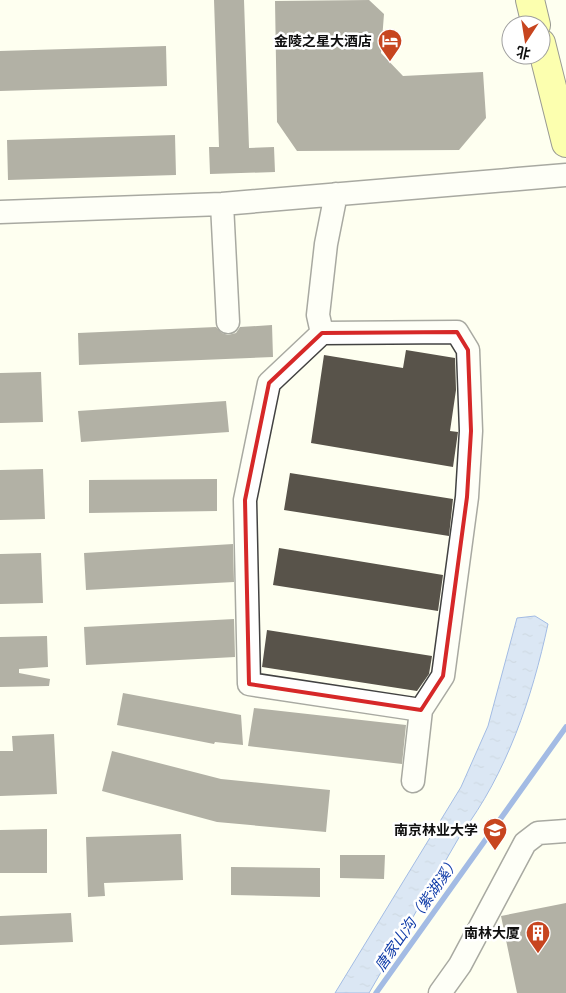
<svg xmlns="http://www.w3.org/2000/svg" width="566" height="993" font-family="'IBM Plex Serif','Noto Sans SC',serif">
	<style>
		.water { fill: url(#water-ripples); stroke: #3569d4 }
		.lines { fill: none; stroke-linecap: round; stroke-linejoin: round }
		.stream { stroke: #3569d4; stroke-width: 5.5 }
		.building { fill: #58534a }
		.minor-casing { stroke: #424242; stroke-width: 25 }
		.major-casing { stroke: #202020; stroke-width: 30 }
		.minor { stroke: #fff; stroke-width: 22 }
		.major { stroke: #faff60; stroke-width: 28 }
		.marked { fill: none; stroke: #d62828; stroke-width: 4; stroke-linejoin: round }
		.labels { text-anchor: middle; stroke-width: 5; stroke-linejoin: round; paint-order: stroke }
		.poi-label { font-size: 14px; font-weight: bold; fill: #0f0f0f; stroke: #fff; text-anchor: end }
		.water-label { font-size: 15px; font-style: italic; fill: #103ca8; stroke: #fff }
	</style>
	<defs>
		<pattern id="water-ripples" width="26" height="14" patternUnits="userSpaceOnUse" patternTransform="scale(1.25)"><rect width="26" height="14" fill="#b2cbf9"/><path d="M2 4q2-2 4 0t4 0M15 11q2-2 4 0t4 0" fill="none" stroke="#98add4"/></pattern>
	</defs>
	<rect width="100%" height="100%" fill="#fefff0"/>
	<path class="water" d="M535 616 548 624C532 698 507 773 461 834L369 993H335L461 787 488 726 517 618Z"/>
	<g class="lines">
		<path class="stream" d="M376 993 566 727"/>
	</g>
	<path class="building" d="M214 0H244L249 148 274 147 275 172 210 174 209 147H219Z
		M369 0 384 14 381 53 403 76 483 72 486 118 459 150 297 151 277 122 275 1Z
		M166 46 167 86 0 91V51Z
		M175 135 176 175 8 180 7 140Z
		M272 325 273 357 79 365 78 333 216 327 222 333 228 335 236 333 240 327Z
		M406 350 455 358 456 390 450 431 458 432 453 467 311 443 324 355 403 368Z
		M41 372 43 422 0 423V373Z
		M226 401 229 432 81 442 78 411Z
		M43 469 45 519 0 520V470Z
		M290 473 453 499 449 536 284 510Z
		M217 479V511L89 513V480Z
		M233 544 234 582 86 590 84 553Z
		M279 548 443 575 438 611 273 585Z
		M41 553 43 603 0 604V554Z
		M234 619 235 657 86 665 84 627Z
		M267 630 432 656 429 674 417 691 262 667Z
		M47 636 48 667 19 669V673L50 679 49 686 0 687V637Z
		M123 693 241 715 243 745 215 742 214 744 117 725Z
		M254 708 406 725 402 764 248 746Z
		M54 734 57 794 0 796V751H13L12 736Z
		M112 751 221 779 330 790 326 832 217 822 102 791Z
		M47 829V873H0V830Z
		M181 834 183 880 104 883 105 896 88 897 86 837Z
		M340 855H385L384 879 340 878Z
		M231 867 320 868V897L231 895Z
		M566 903V993H517L501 916Z
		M71 913 73 942 0 945V916Z"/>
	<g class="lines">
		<defs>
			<path id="minor" d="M336 194 326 244 318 315 322 333 457 332 468 350 471 431 467 497 443 676 421 710 413 781
				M222 204 228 322
				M0 212 222 204 566 175
				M322 333 269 383 245 500 249 684 421 710
				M440 993 460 965 525 843 538 833 566 831"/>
			<path id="major" d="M530 0 536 25
				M541 43 566 143"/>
		</defs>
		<use href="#minor" class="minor-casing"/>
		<use href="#major" class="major-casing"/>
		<use href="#minor" class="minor"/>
		<use href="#major" class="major"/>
	</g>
	<path d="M0 0H566V993H0ZM457 332 468 350 471 431 467 497 443 676 421 710 249 684 245 500 269 383 322 333Z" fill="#fefff0" fill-opacity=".55" fill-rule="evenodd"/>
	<path class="marked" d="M457 332 468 350 471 431 467 497 443 676 421 710 249 684 245 500 269 383 322 333Z"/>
	<defs>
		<symbol id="hotel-pin" viewBox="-11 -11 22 30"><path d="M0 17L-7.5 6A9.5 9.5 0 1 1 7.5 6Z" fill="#c7451f" stroke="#fff"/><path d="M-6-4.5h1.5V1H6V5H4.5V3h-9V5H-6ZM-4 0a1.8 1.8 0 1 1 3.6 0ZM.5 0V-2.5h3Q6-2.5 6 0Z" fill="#fff"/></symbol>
		<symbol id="university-pin" viewBox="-11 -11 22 30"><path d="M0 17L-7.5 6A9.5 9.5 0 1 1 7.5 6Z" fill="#c7451f" stroke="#fff"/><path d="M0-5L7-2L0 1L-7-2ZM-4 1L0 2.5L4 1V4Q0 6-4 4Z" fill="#fff"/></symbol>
		<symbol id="building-pin" viewBox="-11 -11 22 30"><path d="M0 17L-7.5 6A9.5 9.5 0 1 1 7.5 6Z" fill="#c7451f" stroke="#fff"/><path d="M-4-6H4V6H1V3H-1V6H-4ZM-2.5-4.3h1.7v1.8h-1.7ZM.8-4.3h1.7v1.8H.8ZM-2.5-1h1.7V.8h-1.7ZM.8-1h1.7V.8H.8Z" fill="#fff"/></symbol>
	</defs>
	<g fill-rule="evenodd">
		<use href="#hotel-pin" x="376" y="27" width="28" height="38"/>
		<use href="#university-pin" x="481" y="816" width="28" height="38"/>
		<use href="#building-pin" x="524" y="919" width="28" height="38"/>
	</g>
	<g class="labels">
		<g class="poi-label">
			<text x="372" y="46">金陵之星大酒店</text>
			<text x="478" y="835">南京林业大学</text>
			<text x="520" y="938">南林大厦</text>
		</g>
		<g class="water-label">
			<text transform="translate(417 914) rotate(-55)" y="5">唐家山沟（紫湖溪）</text>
		</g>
	</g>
	<g transform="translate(526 40) rotate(192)"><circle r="24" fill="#ffffff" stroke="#9f9f9f"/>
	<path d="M0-4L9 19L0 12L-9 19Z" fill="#c7451f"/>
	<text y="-8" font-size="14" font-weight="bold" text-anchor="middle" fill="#0f0f0f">北</text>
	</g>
</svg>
